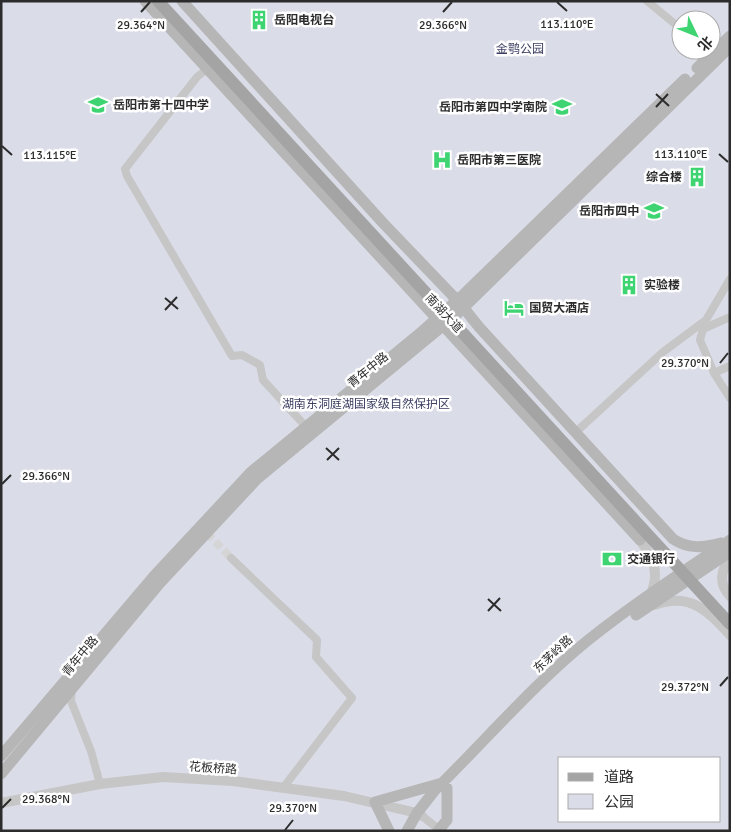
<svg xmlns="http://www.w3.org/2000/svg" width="731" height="832" font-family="Signika,'Noto Sans SC',sans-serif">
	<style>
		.green { fill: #dadce8; fill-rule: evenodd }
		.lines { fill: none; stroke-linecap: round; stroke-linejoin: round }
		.minor-tunnel { stroke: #d5d5d5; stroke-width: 8; stroke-dasharray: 8 4; stroke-linecap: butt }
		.minor { stroke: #c6c6c6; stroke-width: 8 }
		.tertiary { stroke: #c6c6c6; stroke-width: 10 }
		.secondary { stroke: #b6b6b6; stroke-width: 11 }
		.primary { stroke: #a4a4a4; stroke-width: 12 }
		.secondary-bridge { stroke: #b6b6b6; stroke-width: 11 }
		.ticks { fill: none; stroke: #2c2c2c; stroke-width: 2 }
		.labels { text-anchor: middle; stroke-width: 5; stroke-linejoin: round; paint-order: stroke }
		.poi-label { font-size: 12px; font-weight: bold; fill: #2c2c2c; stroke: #fff; text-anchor: start }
		.park-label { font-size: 12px; fill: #3e4063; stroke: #fff }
		.street-label { font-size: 12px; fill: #2c2c2c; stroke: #fff }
		.ticks-label { font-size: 12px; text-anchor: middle; fill: #2c2c2c; stroke: #fff; stroke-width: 5; stroke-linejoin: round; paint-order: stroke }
	</style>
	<rect width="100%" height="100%" fill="#fff"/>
	<path class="green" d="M1 1H730V831H1ZM681 20H711V50H681ZM560 758H720V821H560Z"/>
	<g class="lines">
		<path class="minor-tunnel" d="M207 533 231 558"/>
		<path class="minor" d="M647 1 681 29
			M207 69 197 77 125 169 127 176 232 356 242 355 260 365 263 380 309 430
			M730 317 703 329 700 340 714 373 730 398
			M714 373 730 366
			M576 432 663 352 706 320 730 279
			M231 558 317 640 316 657 352 698 283 788
			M72 689 71 701 91 751 100 784
			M422 816 441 831"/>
		<path class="tertiary" d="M640 540C653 558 660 572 651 594
			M730 557C721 571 718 583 730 596
			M654 605C690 592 707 610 730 635
			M1 803 100 784 163 777 233 781 344 796 417 813 422 816"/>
		<path class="secondary" d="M145 1 640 540
			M182 1 384 224 453 296
			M697 68 730 36
			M459 302 479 327 673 539C688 549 703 548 721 543
			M636 615 730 552
			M1 756 154 576 251 472 419 334 464 294 685 79
			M1 774 160 583 257 479 456 315 730 47
			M389 831 375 802 442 783
			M407 831 417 813 435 790C484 742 534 684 587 641 632 605 682 572 730 540
			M438 831 447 820V788"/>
		<path class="primary" d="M158 1 730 624"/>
		<path class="secondary-bridge" d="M453 296 458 300"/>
	</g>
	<path class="ticks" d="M557 2 567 11M141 12 150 2M443 12 452 2M656 94 669 106M656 107 668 94M2 146 12 155M719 154 728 162M165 298 178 309M165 310 177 297M720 363 728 353M326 448 339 460M327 460 339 448M2 484 11 475M488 599 501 611M488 611 500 598M720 686 728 677M2 808 11 799M285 830 293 820"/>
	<defs>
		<symbol id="building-bare" viewBox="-9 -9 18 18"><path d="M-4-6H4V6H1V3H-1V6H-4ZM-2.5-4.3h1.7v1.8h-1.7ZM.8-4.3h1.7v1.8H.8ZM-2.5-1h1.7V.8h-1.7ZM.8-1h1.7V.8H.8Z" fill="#3dd471" stroke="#fff" stroke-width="2.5" paint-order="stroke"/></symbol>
		<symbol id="school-bare" viewBox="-9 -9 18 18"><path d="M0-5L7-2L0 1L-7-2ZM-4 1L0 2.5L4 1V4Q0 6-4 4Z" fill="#3dd471" stroke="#fff" stroke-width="2.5" paint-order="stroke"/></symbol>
		<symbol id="hospital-bare" viewBox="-9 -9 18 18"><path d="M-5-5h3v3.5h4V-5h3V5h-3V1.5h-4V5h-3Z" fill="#3dd471" stroke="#fff" stroke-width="2.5" paint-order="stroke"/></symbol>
		<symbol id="hotel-bare" viewBox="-9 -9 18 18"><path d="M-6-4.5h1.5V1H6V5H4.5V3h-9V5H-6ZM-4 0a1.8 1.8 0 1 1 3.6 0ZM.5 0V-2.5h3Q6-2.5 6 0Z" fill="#3dd471" stroke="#fff" stroke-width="2.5" paint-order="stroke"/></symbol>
		<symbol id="bank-bare" viewBox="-9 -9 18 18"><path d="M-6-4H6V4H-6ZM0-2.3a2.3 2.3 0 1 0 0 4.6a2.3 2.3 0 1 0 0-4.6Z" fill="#3dd471" stroke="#fff" stroke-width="2.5" paint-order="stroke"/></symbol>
	</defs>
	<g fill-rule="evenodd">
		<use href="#building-bare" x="245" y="6" width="28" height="28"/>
		<use href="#school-bare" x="84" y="91" width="28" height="28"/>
		<use href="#school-bare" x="548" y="93" width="28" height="28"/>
		<use href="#hospital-bare" x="428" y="146" width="28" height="28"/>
		<use href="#building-bare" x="683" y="163" width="28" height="28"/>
		<use href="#school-bare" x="640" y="197" width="28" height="28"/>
		<use href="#building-bare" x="615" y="271" width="28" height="28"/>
		<use href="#hotel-bare" x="500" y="294" width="28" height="28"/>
		<use href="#bank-bare" x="598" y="545" width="28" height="28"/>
	</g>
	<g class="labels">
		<g class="poi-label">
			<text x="274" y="24">岳阳电视台</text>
			<text x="113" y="109">岳阳市第十四中学</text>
			<text x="547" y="111" text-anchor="end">岳阳市第四中学南院</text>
			<text x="457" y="164">岳阳市第三医院</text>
			<text x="682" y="181" text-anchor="end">综合楼</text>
			<text x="639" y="215" text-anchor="end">岳阳市四中</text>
			<text x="644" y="289">实验楼</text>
			<text x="529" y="312">国贸大酒店</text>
			<text x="627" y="563">交通银行</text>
		</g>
		<g class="park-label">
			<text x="520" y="53">金鹗公园</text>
			<text x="366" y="408">湖南东洞庭湖国家级自然保护区</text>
		</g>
		<g class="street-label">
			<text transform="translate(444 313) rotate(47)" y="4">南湖大道</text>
			<text transform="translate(368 370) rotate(-39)" y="4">青年中路</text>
			<text transform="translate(553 654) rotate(-43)" y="4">东茅岭路</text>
			<text transform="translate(80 656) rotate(-50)" y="4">青年中路</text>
			<text transform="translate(213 768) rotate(4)" y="4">花板桥路</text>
		</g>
	</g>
	<g class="ticks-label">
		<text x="567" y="28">113.110°E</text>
		<text x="443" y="29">29.366°N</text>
		<text x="141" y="29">29.364°N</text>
		<text x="681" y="158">113.110°E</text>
		<text x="50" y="159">113.115°E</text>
		<text x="685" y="367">29.370°N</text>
		<text x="46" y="480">29.366°N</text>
		<text x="685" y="691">29.372°N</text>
		<text x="46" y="803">29.368°N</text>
		<text x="293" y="812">29.370°N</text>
	</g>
	<rect width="731" height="832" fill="none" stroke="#2c2c2c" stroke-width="5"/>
	<rect x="558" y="757" width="162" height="65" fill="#ffffff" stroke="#ababab"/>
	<rect x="568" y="773" width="25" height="8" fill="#a4a4a4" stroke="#ababab"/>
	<text x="604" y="782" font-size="15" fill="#2c2c2c">道路</text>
	<rect x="568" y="794" width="25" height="15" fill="#dadce8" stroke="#ababab"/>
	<text x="604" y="807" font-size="15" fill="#2c2c2c">公园</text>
	<g transform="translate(696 35) rotate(133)"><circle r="24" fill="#ffffff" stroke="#ababab"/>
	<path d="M0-4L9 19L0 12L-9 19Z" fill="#3dd471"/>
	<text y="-8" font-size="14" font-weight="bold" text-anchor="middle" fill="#2c2c2c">北</text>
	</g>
</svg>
